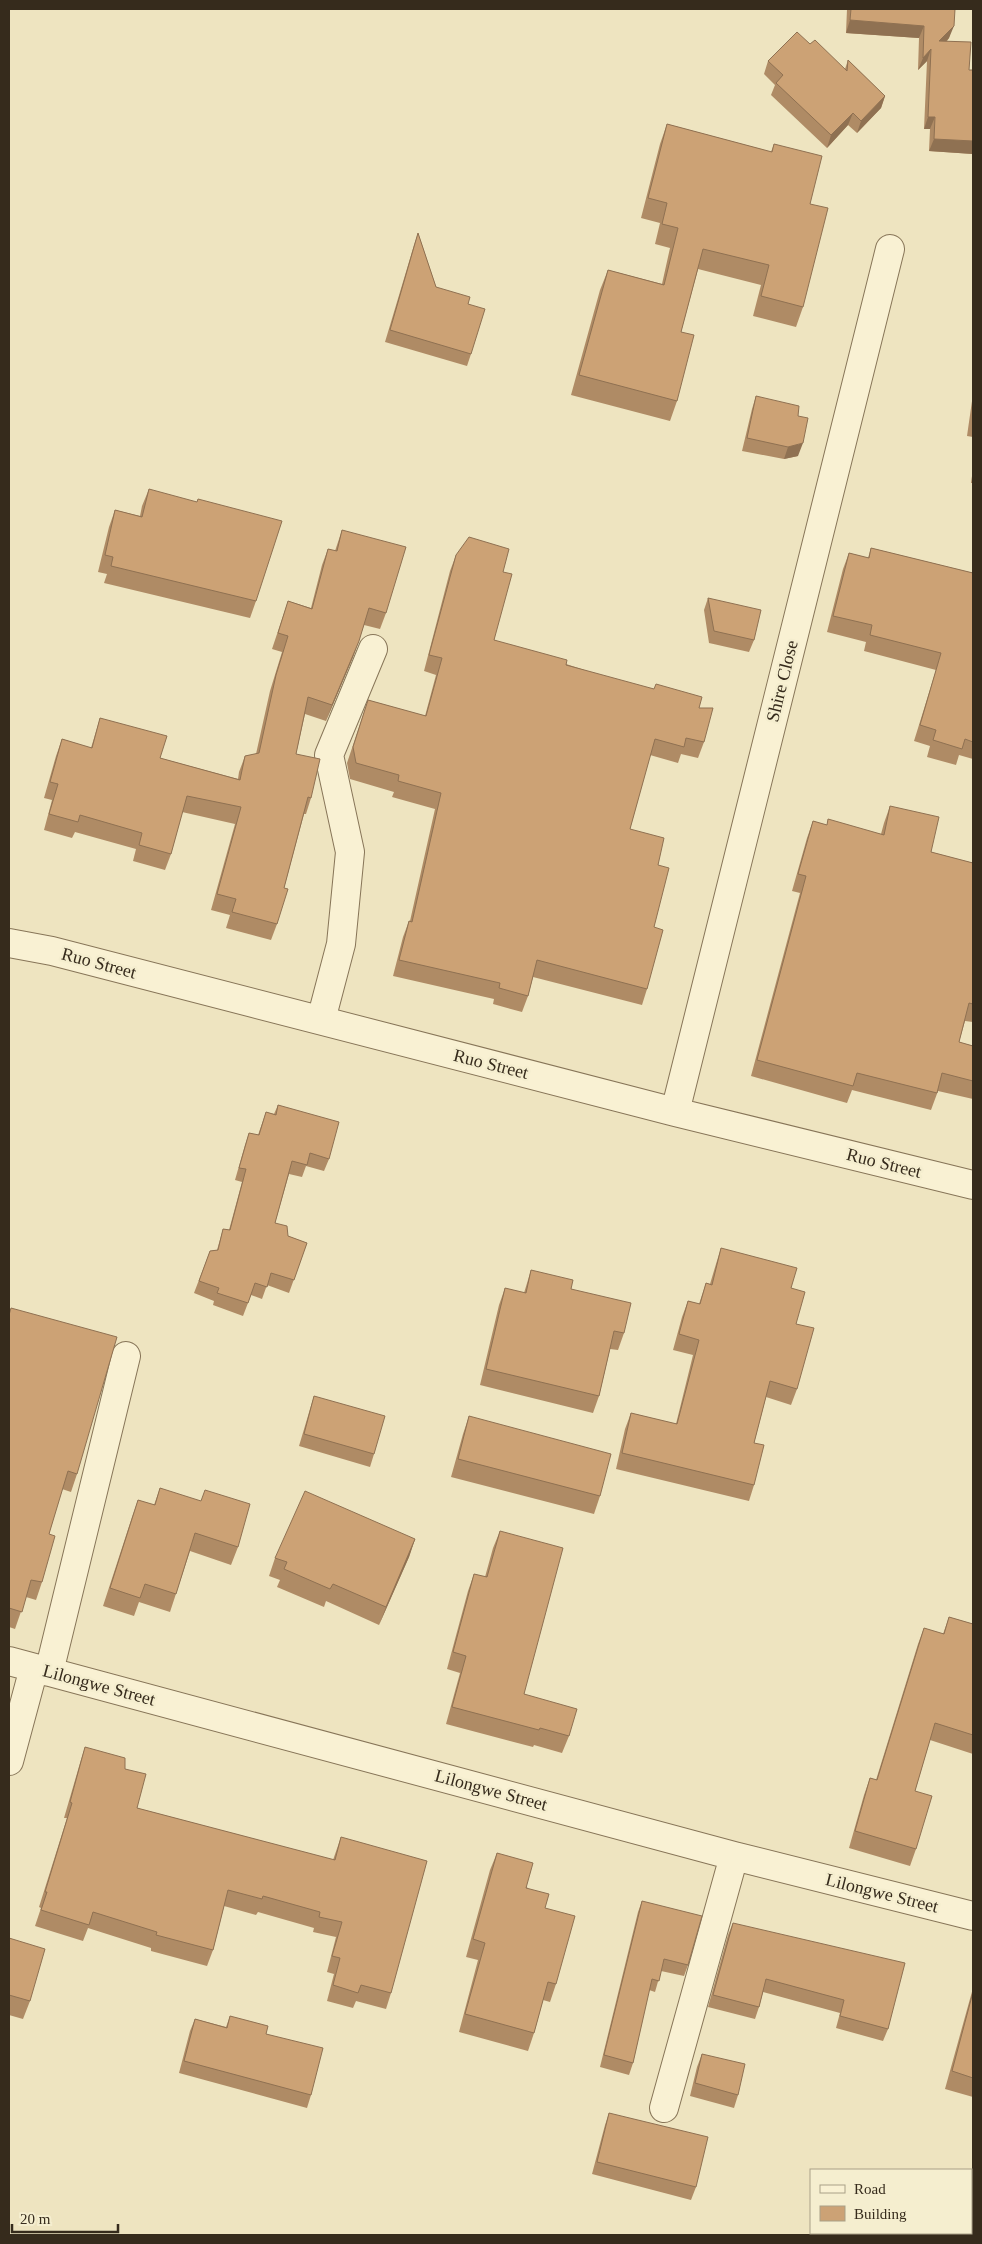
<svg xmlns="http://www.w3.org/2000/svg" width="982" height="2244" font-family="Georgia,serif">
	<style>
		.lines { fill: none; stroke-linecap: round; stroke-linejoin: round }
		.minor-casing { stroke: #877558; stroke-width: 30 }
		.minor { stroke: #f9f1d3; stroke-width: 28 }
		.wall { fill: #af8b65 }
		.shaded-wall { fill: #8f7152 }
		.building { fill: #cca275; stroke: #8f7152 }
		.labels { text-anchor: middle; stroke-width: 5; stroke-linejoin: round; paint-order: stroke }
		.street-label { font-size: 18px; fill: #362b1c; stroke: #f5eecf }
	</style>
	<rect width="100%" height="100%" fill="#eee4c0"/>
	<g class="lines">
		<defs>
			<path id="minor" d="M9 943 52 951 675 1112 973 1185
				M321 1020 341 944 350 852 329 755 373 649
				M675 1112 890 249
				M9 1661 734 1856 973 1916
				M49 1672 126 1356
				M9 1761 34 1668
				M664 2108 734 1856"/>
		</defs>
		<use href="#minor" class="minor-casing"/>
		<use href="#minor" class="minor"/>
	</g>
	<path class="wall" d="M847 9H955L949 38 947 41 969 70 973 141V154L929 151 930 129H924L927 61 918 70 919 38 846 33Z
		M810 44 845 69 848 60 885 96 881 108 857 133 848 125 827 148 771 95 775 85 764 74 768 61Z
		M667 124 771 152 774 144 810 204 803 307 796 327 753 316 761 285 698 269 681 332 677 401 670 421 571 395 600 290 608 270 662 284 670 248 655 244 660 223 641 218 660 144Z
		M418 233 436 287 468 304 471 354 467 366 385 342 414 245Z
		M973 394V437L967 436Z
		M756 396 798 416V456L784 459 742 451 752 409Z
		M973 469V483H971Z
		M149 489 256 601 250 618 104 583 107 574 98 572 109 527 115 510 140 516 142 506Z
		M342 530 386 613 380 629 364 625 353 657 326 721 305 714 296 754 311 798 306 814H304L284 888 277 924 271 940 226 928 230 915 211 910 235 824 182 812 171 854 165 870 133 861 136 849 75 832 72 838 44 830 52 800 44 798 56 756 62 739 91 748 100 718 160 758 238 779 239 772 245 756 256 754 270 691 282 652 272 649 288 601 311 608 322 565 328 549 335 551Z
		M871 548 973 573V759L959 755 956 765 927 757 930 746 914 741 936 670 864 651 866 642 827 632 843 569 849 553 868 558Z
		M456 555 503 572 494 640 699 708 704 742 698 758 681 754 678 763 650 755 630 829 658 865 654 927 647 989 642 1005 533 977 528 996 522 1012 493 1004 494 999 393 976 403 937 409 921H410L435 809 392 797 394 792 350 779 347 763 368 700 425 716 436 675 424 671 450 571Z
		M708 598 754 640 749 652 709 643 704 610Z
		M890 806 931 852 973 863V1022L965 1021 959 1042 973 1046V1099L938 1091 931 1110 852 1090 847 1103 751 1076 800 893 792 891 807 838 813 821 826 825 881 834 884 823Z
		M278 1105 329 1159 324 1171 306 1166 302 1177 289 1174 275 1223 288 1236 307 1243 289 1293 267 1285 262 1299 251 1295 243 1316 213 1305 214 1301 194 1293 210 1251 217 1250 223 1229 229 1230 242 1182 235 1180 245 1145 249 1133 258 1135 266 1112 274 1114Z
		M721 1248 791 1288 796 1324 797 1389 791 1405 766 1397 754 1443V1485L749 1501 616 1469 625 1429 631 1413 676 1424 693 1355 673 1350 682 1317 688 1301 699 1304 706 1283 710 1284 716 1264Z
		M531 1270 571 1289 624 1333 618 1350 610 1349 599 1396 593 1413 480 1385 499 1305 505 1288 524 1293Z
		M9 1314 77 1474 71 1492 62 1489 49 1534 42 1582 36 1600 26 1597 15 1629 9 1627Z
		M314 1396 374 1454 370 1467 299 1446 310 1409Z
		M469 1416 600 1496 594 1514 451 1477 463 1434Z
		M160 1488 238 1547 231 1565 190 1551 170 1612 139 1602 134 1616 103 1606 132 1517 138 1500 154 1505Z
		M500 1531 524 1694 569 1736 562 1753 534 1745 533 1747 446 1724 460 1673 447 1669 468 1591 474 1574 485 1577 493 1548Z
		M415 1539 409 1557 379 1625 326 1601 324 1607 277 1587 280 1580 269 1576 275 1558Z
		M949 1617 973 1624V1754L930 1740 915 1791 916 1849 910 1866 849 1848 864 1795 870 1778 876 1780 918 1644 924 1628 943 1634Z
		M85 1747 125 1769 137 1808 333 1860 341 1837 391 1993 386 2009 356 2001 353 2008 327 2001 334 1974 327 1972 336 1937 313 1932 314 1928 258 1912 256 1915 224 1906 213 1950 207 1966 151 1951V1948L88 1928 83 1941 35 1926 41 1908 39 1907 67 1818H64L80 1763Z
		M497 1853 545 1908 556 1984 550 2002 543 2000 534 2033 528 2051 459 2032 478 1960 466 1957 490 1870Z
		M642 1901 688 1965 684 1976 661 1971 655 1992 649 1990 633 2063 629 2075 600 2067 638 1912Z
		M733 1923 888 2029 883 2041 836 2028 840 2013 763 1992 759 2007 755 2019 708 2007 728 1935Z
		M9 1938 30 2001 23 2019 9 2015Z
		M973 1988V2097L945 2089Z
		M230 2016 266 2034 311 2095 307 2108 179 2073 190 2031 195 2019 226 2027Z
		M702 2054 738 2095 734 2108 690 2096 697 2067Z
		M609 2113 696 2187 691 2200 592 2174 605 2125Z"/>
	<path class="shaded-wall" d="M850 20 924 26 919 38 846 33Z
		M954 26 949 38 935 53 939 41Z
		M931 49 927 61 918 70 923 58Z
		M885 96 881 108 857 133 861 121Z
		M853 113 848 125 827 148 831 135Z
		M928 117H935L930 129H924Z
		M934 139 973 141V154L929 151Z
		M803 443 798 456 784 459 788 447Z
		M359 641 353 657 326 721 332 705Z
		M415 1539 409 1557 379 1625 386 1607Z"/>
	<path class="building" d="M851 9H955L954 26 939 41 971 42 969 70H973V141L934 139 935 117H928L931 49 923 58 924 26 850 20Z
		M797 32 810 44 815 40 847 71 848 60 885 96 861 121 853 113 831 135 776 83 783 75 768 61Z
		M667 124 772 152 774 144 822 156 810 204 828 208 803 307 761 296 769 265 703 249 681 332 694 335 677 401 579 375 608 270 664 285 678 228 662 224 667 203 648 198Z
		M418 233 436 287 470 297 468 304 485 309 471 354 390 330Z
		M756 396 799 406 798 416 808 418 803 443 788 447 747 438Z
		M149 489 197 502 198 499 282 521 256 601 111 566 113 557 105 555 115 510 142 517Z
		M342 530 406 547 386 613 369 608 359 641 332 705 308 697 296 754 320 759 311 798 308 797 284 888 288 889 277 924 232 912 236 899 217 894 241 807 187 796 171 854 139 845 142 833 80 815 78 822 49 814 58 784 50 782 62 739 92 748 100 718 167 736 160 758 240 780 245 756 259 753 276 675 288 636 278 633 288 601 312 609 328 549 337 551Z
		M469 537 509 549 503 572 512 574 494 640 567 660 566 665 654 689 656 684 702 697 699 708H713L704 742 686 738 684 747 655 739 630 829 664 838 658 865 669 868 654 927 663 930 647 989 537 960 528 996 499 988 500 983 399 960 409 921 412 922 441 793 398 781 399 775 356 763 353 747 368 700 426 716 442 658 429 655 456 555Z
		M871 548 973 573V742L965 739 962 749 933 740 936 730 920 725 941 653 870 635 872 625 833 616 849 553 869 558Z
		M708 598 761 610 754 640 714 631Z
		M890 806 939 817 931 852 973 863V1004L969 1003 959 1042 973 1046V1081L942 1073 937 1093 857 1073 853 1086 757 1060 806 876 798 874 813 821 827 825 828 819 884 835Z
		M278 1105 339 1122 329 1159 310 1153 307 1165 292 1161 275 1223 287 1226 288 1236 307 1243 294 1280 271 1273 267 1287 255 1283 248 1303 217 1293 219 1288 199 1281 210 1251 218 1250 223 1229 230 1230 246 1169 239 1168 249 1133 259 1135 266 1112 276 1115Z
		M721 1248 797 1268 791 1288 805 1292 796 1324 814 1328 797 1389 770 1381 754 1443 764 1445 754 1485 622 1453 631 1413 677 1424 699 1340 679 1334 688 1301 700 1304 706 1283 712 1285Z
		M531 1270 573 1280 571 1289 631 1303 624 1333 614 1331 599 1396 486 1369 505 1288 526 1293Z
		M11 1308 117 1337 77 1474 68 1471 49 1534 55 1536 42 1582 31 1580 22 1612 9 1608V1315Z
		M314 1396 385 1416 374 1454 304 1434Z
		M469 1416 611 1454 600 1496 458 1459Z
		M160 1488 201 1501 205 1490 250 1504 238 1547 195 1533 176 1594 145 1584 140 1598 110 1588 138 1500 155 1505Z
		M305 1491 415 1539 386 1607 333 1584 330 1589 284 1569 287 1562 275 1558Z
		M500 1531 563 1548 524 1694 577 1709 569 1736 540 1728 539 1730 452 1707 466 1656 453 1652 474 1574 487 1577Z
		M949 1617 973 1624V1735L935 1723 915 1791 932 1796 916 1849 855 1831 870 1778 877 1780 924 1628 944 1634Z
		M85 1747 125 1758V1769L146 1774 137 1808 335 1860 341 1837 427 1861 391 1993 361 1985 358 1993 333 1985 340 1958 332 1956 342 1922 319 1917 320 1912 263 1896 262 1899 228 1890 213 1950 156 1935 157 1932 93 1912 89 1925 41 1910 47 1892H45L72 1803 70 1802Z
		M497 1853 533 1863 526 1888 549 1894 545 1908 575 1916 556 1984 548 1982 534 2033 465 2014 485 1943 473 1939Z
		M642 1901 702 1916 688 1965 664 1959 659 1981 652 1979 633 2063 604 2055Z
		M733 1923 905 1963 888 2029 840 2016 844 2000 766 1979 759 2007 713 1995Z
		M9 1938 45 1949 30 2001 9 1995Z
		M973 1992V2078L952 2071Z
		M230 2016 268 2026 266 2034 323 2048 311 2095 184 2061 195 2019 227 2028Z
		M702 2054 745 2064 738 2095 695 2083Z
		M609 2113 708 2137 696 2187 597 2162Z"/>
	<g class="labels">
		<g class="street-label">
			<text transform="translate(782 681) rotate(-76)" y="6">Shire Close</text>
			<text transform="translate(99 963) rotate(15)" y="6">Ruo Street</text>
			<text transform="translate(491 1064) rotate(14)" y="6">Ruo Street</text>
			<text transform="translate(884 1163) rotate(14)" y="6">Ruo Street</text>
			<text transform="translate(99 1685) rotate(15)" y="6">Lilongwe Street</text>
			<text transform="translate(491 1790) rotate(15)" y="6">Lilongwe Street</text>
			<text transform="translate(882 1893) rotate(14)" y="6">Lilongwe Street</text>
		</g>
	</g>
	<rect width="982" height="2244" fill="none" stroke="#362b1c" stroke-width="20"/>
	<rect x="810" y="2169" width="162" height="65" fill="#f5eecf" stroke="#a9a087"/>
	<rect x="820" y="2185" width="25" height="8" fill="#f9f1d3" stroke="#a9a087"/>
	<text x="854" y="2194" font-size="15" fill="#362b1c">Road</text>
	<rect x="820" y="2206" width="25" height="15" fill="#cca275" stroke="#a9a087"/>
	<text x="854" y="2219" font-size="15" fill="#362b1c">Building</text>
	<path d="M12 2224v8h106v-8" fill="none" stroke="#362b1c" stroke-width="2.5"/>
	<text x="20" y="2224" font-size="15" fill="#362b1c" stroke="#f5eecf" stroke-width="4" paint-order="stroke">20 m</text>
</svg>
